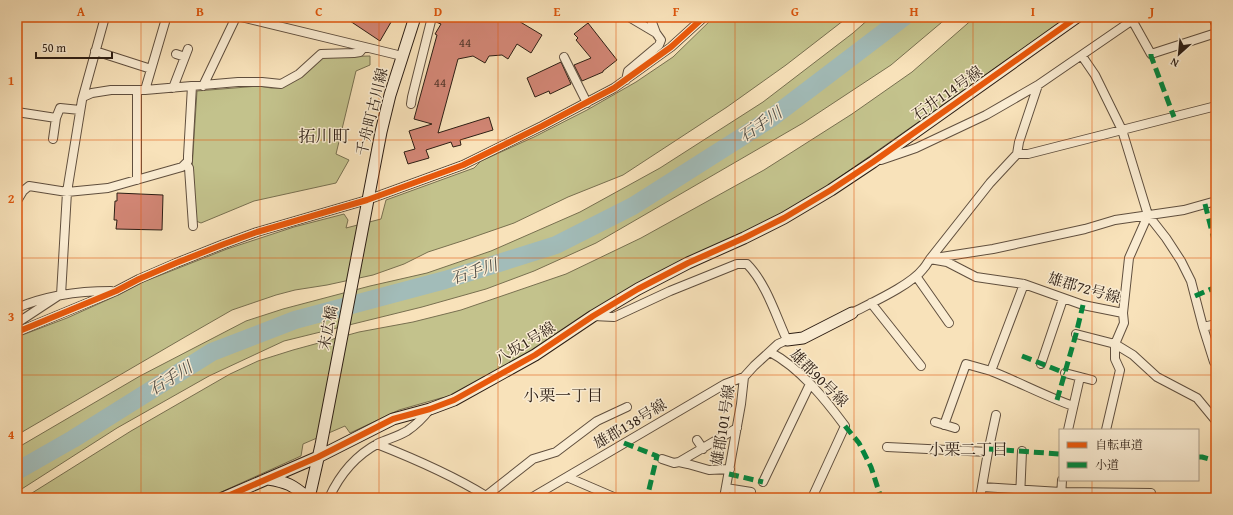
<svg xmlns="http://www.w3.org/2000/svg" width="1233" height="515" font-family="'Gentium Book Plus','Noto Serif JP',serif">
	<style>
		.green { fill: #c3c28c; stroke: #787050 }
		.lines { fill: none; stroke-linecap: round; stroke-linejoin: round }
		.river { stroke: #a2bcb9; stroke-width: 18 }
		.building { fill: #d28675; stroke: #2d1e14 }
		.street-casing { stroke: #604f3e; stroke-width: 10 }
		.secondary-casing { stroke: #2d1e14; stroke-width: 13 }
		.street { stroke: #faecd2; stroke-width: 8 }
		.secondary { stroke: #faecd2; stroke-width: 11 }
		.quiet { stroke: #00873e; stroke-width: 5; stroke-dasharray: 10 5; stroke-linecap: butt }
		.cycleway-casing { stroke: #faecd2; stroke-width: 8 }
		.cycleway { stroke: #e8590c; stroke-width: 6 }
		.grid { fill: none; stroke: #df560c; stroke-width: 1; stroke-opacity: 0.55 }
		.labels { text-anchor: middle; stroke-width: 3; stroke-linejoin: round; paint-order: stroke }
		.number-label { font-size: 13px; fill: #56382c }
		.street-label { font-size: 15px; fill: #2d1e14; stroke: #faecd2 }
		.water-label { font-size: 16px; font-style: italic; fill: #504d46; stroke: #faecd2 }
		.neighbourhood-label { font-size: 16px; fill: #2d1e14; stroke: #faecd2 }
		.quarter-label { font-size: 17px; fill: #2d1e14; stroke: #faecd2 }
		.neatline { fill: none; stroke: #df560c; stroke-width: 1.5 }
		.grid-label { font-size: 13px; text-anchor: middle; font-weight: bold; fill: #df560c }
	</style>
	<rect width="100%" height="100%" fill="#f8e2ba"/>
	<filter id="stains"><feTurbulence type="fractalNoise" baseFrequency=".005" numOctaves="4"/><feColorMatrix values="0 0 0 0 .2 0 0 0 0 .09 0 0 0 0 .02 0 0 0 .5 -.17"/></filter>
	<radialGradient id="worn" r=".72"><stop offset=".6" stop-color="#630" stop-opacity="0"/><stop offset="1" stop-color="#630" stop-opacity=".3"/></radialGradient>
	<path class="green" d="M714 17H848L786 65 727 107 623 175 568 197 514 223 465 240 428 252 404 264 373 275 327 285 295 290 276 295 232 310 185 337 17 435V337L67 318 116 296 143 282 227 249 294 227 344 214 348 220 346 228 381 219 386 200 474 168 481 161 534 137 587 110 636 82 673 57Z
		M871 17H948L891 65 803 123 596 243 534 271 486 289 422 307 284 341 209 376 117 428 17 492V448L140 376 246 321 283 309 370 286 427 273 491 251 580 212 660 168 763 102 853 33Z
		M975 17H1068L820 191 762 224 561 332 506 366 453 396 441 398 399 410 350 433 345 426 303 444 301 456 208 498H24L131 431 230 374 258 361 293 350 359 332 413 322 461 310 566 274 641 238 764 170 852 114 912 72Z
		M370 56V65L356 71 336 154 349 160 336 183 254 201 201 223 196 221 192 169 197 91 259 86 271 88H281L322 57Z"/>
	<g class="lines">
		<path class="river" d="M17 471 73 439 212 352 295 320 445 280 556 245 633 206 770 119 904 17"/>
	</g>
	<path class="building" d="M344 17H394L380 41Z
		M437 17H512L542 35 531 53 517 44 508 59 502 55 489 56 485 63 473 56 458 59 438 133 489 117 493 130 460 140 461 145 453 147 451 142 426 150 429 158 408 164 404 152 415 149 409 131 432 124 414 119 437 35 435 34 441 24 436 22Z
		M588 23 617 60 603 71V72L582 81 574 65 591 58 576 40 578 38 574 34Z
		M561 62 571 84 550 94 549 91 535 97 527 78Z
		M117 193 163 195 162 230 116 229 117 220H114L115 201H117Z"/>
	<g class="lines">
		<defs>
			<path id="street" d="M241 17 402 56
				M650 17 656 33
				M1213 17 1216 25
				M1132 20 1151 54 1216 33
				M95 51 151 69
				M176 54 185 57
				M1082 56 1095 75 1122 130 1148 215 1166 238 1181 261 1191 281 1203 327 1214 362 1216 363
				M564 57 587 103
				M626 80 628 71 659 45 661 40 656 33 629 17
				M203 86 236 17
				M173 88 188 49
				M145 90 165 22
				M83 97 92 93 111 90H145L238 82H262L281 84 299 74 321 54 354 53 360 52 364 47
				M411 104 412 97 432 17
				M17 112 56 118
				M53 139 56 118 60 108 80 110
				M1017 154H1028L1216 106
				M881 160 916 148 986 115 1038 85
				M186 164 189 168 193 226
				M137 180V90
				M17 201 23 191 29 186 67 192 108 188 182 167 188 161V156L192 86
				M935 258 993 249 1085 229 1115 220 1184 210 1216 201
				M930 259 947 262 976 277 1024 284 1083 305 1123 313 1124 323 1115 344 1133 355 1157 377 1197 398 1216 421
				M916 276 949 323
				M61 295 67 192 82 100 105 17
				M871 303 921 366
				M17 308C47 295 78 291 111 291
				M852 313C871 303 911 285 923 269 926 266 928 262 930 259L990 183 1017 154 1019 142 1038 85 1137 17
				M1123 313 1129 258 1148 215
				M593 316 614 317 670 291 737 264H747C766 283 776 316 787 340L778 344 754 366 744 377 741 404 724 498
				M17 323 58 296
				M1203 327 1216 324
				M17 332 116 291 139 279 176 263 224 244 257 232 367 200 463 165 542 126 614 88 671 47 704 17
				M1076 334 1115 344V359L1120 370 1106 430
				M770 352C800 368 825 399 845 426L812 498
				M1041 364 1063 299
				M991 371C1019 382 1045 396 1073 406
				M1065 373 1092 380
				M935 422 955 428
				M944 425 966 364 991 371 1024 284
				M1068 430 1080 377
				M697 440 703 449
				M377 444C415 459 452 475 486 496L487 498
				M887 447 988 452 980 498
				M988 452 996 415
				M662 459 674 463 679 462 688 464 709 470 730 469
				M679 462 737 428
				M567 477 616 498
				M763 482 810 384
				M982 487 1061 492 1151 493V498
				M726 488 751 492
				M486 496 533 459 556 452 597 421 627 407
				M329 498C339 476 356 455 379 443 388 439 399 436 407 431 416 425 423 418 430 409
				M531 498 725 384 744 377
				M1020 498 1022 451
				M1061 498 1062 480"/>
			<path id="secondary" d="M787 340 803 338 852 313
				M268 479C287 482 293 485 308 498
				M223 498 318 457 393 419 430 409 454 400 535 355 593 316 638 289 688 263 744 238 784 218 831 190 873 162 1077 17
				M309 498 321 445 381 132 390 95 415 17"/>
		</defs>
		<use href="#street" class="street-casing"/>
		<use href="#secondary" class="secondary-casing"/>
		<use href="#street" class="street"/>
		<use href="#secondary" class="secondary"/>
		<path class="quiet" d="M1151 54V56L1174 117
			M1205 204 1216 248
			M1195 296 1216 287
			M1022 356 1065 373
			M1057 400 1076 334 1083 305
			M845 426 859 443 871 467 881 498
			M624 443 657 456 647 498
			M989 449 1060 454
			M1198 457H1202L1216 461
			M729 474 763 482"/>
		<defs>
			<path id="cycleway" d="M17 332 116 291 139 279 176 263 224 244 257 232 367 200 463 165 542 126 614 88 671 47 704 17
				M223 498 318 457 393 419 430 409 454 400 535 355 593 316 638 289 688 263 744 238 784 218 831 190 873 162 1077 17"/>
		</defs>
		<use href="#cycleway" class="cycleway-casing"/>
		<use href="#cycleway" class="cycleway"/>
	</g>
	<path class="grid" d="M141 17V498M260 17V498M379 17V498M498 17V498M616 17V498M735 17V498M854 17V498M973 17V498M1092 17V430M17 140H1216M17 258H1216M17 375H1216M1092 480V498"/>
	<g class="labels">
		<g class="number-label">
			<text x="465" y="47">44</text>
			<text x="440" y="87">44</text>
		</g>
		<g class="street-label">
			<text transform="translate(947 93) rotate(-35)" y="5">石井114号線</text>
			<text transform="translate(372 112) rotate(-76)" y="5">千舟町古川線</text>
			<text transform="translate(1084 288) rotate(16)" y="5">雄郡72号線</text>
			<text transform="translate(328 328) rotate(-79)" y="5">末広橋</text>
			<text transform="translate(525 343) rotate(-31)" y="5">八坂1号線</text>
			<text transform="translate(819 378) rotate(45)" y="5">雄郡90号線</text>
			<text transform="translate(630 424) rotate(-31)" y="5">雄郡138号線</text>
			<text transform="translate(723 425) rotate(-81)" y="5">雄郡101号線</text>
		</g>
		<g class="water-label">
			<text transform="translate(760 124) rotate(-34)" y="6">石手川</text>
			<text transform="translate(474 271) rotate(-18)" y="6">石手川</text>
			<text transform="translate(170 378) rotate(-32)" y="6">石手川</text>
		</g>
		<g class="neighbourhood-label">
			<text x="563" y="401">小栗一丁目</text>
			<text x="968" y="455">小栗二丁目</text>
		</g>
		<g class="quarter-label">
			<text x="324" y="142">拓川町</text>
		</g>
	</g>
	<rect width="1233" height="515" fill="none" stroke="#f8e2ba" stroke-width="44"/>
	<rect x="1059" y="429" width="140" height="52" fill="#faecd2" stroke="#a89a86"/>
	<rect x="1067" y="442" width="20" height="6" fill="#e8590c" stroke="#a89a86"/>
	<text x="1095" y="449" font-size="12" fill="#2d1e14">自転車道</text>
	<rect x="1067" y="462" width="20" height="6" fill="#00873e" stroke="#a89a86"/>
	<text x="1095" y="469" font-size="12" fill="#2d1e14">小道</text>
	<g transform="translate(1179 54) rotate(207)" stroke="#faecd2" stroke-width="3" paint-order="stroke">
	<path d="M0-3L7 15L0 10L-7 15Z" fill="#2d1e14"/>
	<text y="-6" font-size="11" font-weight="bold" text-anchor="middle" fill="#2d1e14">N</text>
	</g>
	<path d="M36 52v6h76v-6" fill="none" stroke="#2d1e14" stroke-width="2"/>
	<text x="42" y="52" font-size="12" fill="#2d1e14" stroke="#faecd2" stroke-width="3" paint-order="stroke">50 m</text>
	<rect x="22" y="22" width="1189" height="471" class="neatline"/>
	<g class="grid-label">
		<text x="81" y="16">A</text>
		<text x="200" y="16">B</text>
		<text x="319" y="16">C</text>
		<text x="438" y="16">D</text>
		<text x="557" y="16">E</text>
		<text x="676" y="16">F</text>
		<text x="795" y="16">G</text>
		<text x="914" y="16">H</text>
		<text x="1033" y="16">I</text>
		<text x="1152" y="16">J</text>
		<text x="11" y="85">1</text>
		<text x="11" y="203">2</text>
		<text x="11" y="321">3</text>
		<text x="11" y="439">4</text>
	</g>
	<rect width="100%" height="100%" filter="url(#stains)"/>
	<rect width="100%" height="100%" fill="url(#worn)"/>
</svg>
